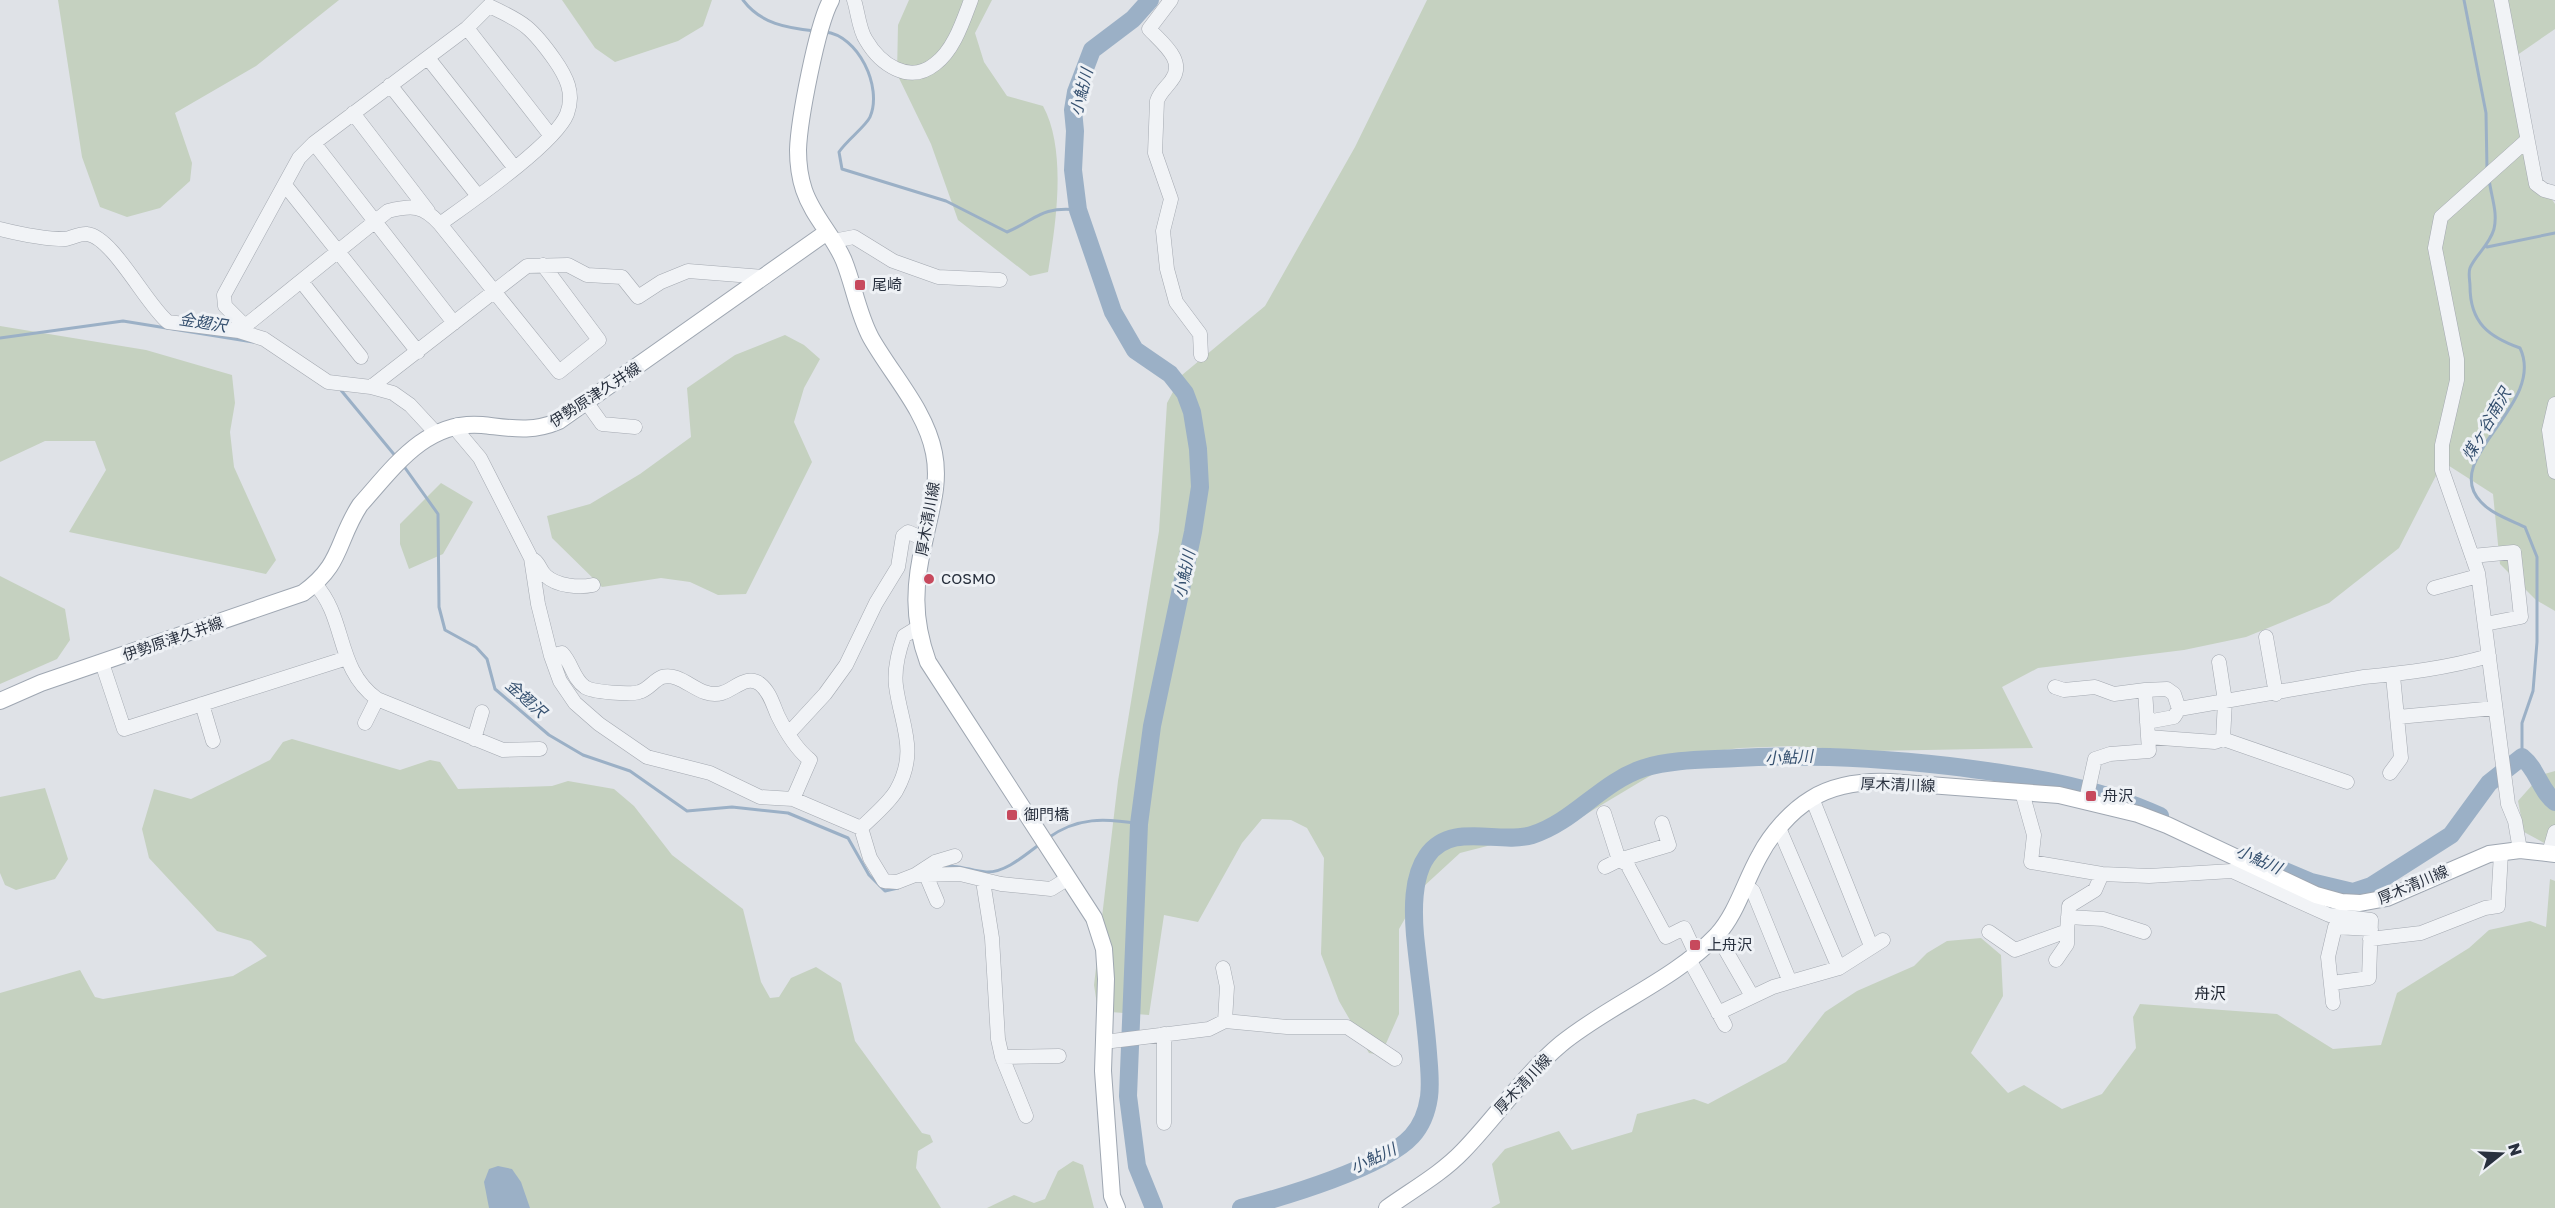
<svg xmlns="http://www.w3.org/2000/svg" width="2555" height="1208" font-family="'Golos Text','Noto Sans JP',sans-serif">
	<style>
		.green { fill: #c5d1c0 }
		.water { fill: #9bb0c6 }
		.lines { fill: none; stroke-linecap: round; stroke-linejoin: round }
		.stream { stroke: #9bb0c6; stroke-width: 3 }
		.river { stroke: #9bb0c6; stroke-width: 18 }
		.minor-casing { stroke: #a4a9b1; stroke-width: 15 }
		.major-casing { stroke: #9fa7b2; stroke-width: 18 }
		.minor { stroke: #f1f3f6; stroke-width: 14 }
		.major { stroke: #fff; stroke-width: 16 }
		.poi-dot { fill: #c7495d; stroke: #eef1f5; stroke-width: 2 }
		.labels { text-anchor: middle; stroke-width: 6; stroke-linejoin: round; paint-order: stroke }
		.poi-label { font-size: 15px; fill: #28303e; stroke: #eef1f5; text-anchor: start }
		.street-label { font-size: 15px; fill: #28303e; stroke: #eef1f5 }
		.water-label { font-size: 16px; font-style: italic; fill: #35506f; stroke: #eef1f5 }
		.neighbourhood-label { font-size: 16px; fill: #1b222e; stroke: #eef1f5 }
	</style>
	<rect width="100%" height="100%" fill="#dfe2e7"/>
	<path class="green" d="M58 0H339L256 66 175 113 192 163 190 181 160 208 127 217 100 207 82 157Z
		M562 0H712L703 26 678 41 615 62 595 48Z
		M909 0H992L975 33 984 62 1007 96 1043 106C1067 150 1056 223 1048 272L1030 276 958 220 931 144 897 74 898 25Z
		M1427 0H2555V29L2513 58 2541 183 2555 204V611L2536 600 2500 564 2493 494 2443 462 2399 548 2329 603 2246 637 2184 650 2038 668 2002 687 2033 748 1872 751 1790 746 1740 748 1685 755 1568 825 1460 853 1423 887 1399 929V1014L1381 1055 1369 1053 1339 1001 1321 954 1324 858 1307 828 1291 820 1262 819 1242 843 1198 922 1164 915 1149 1015 1098 1011 1094 985 1118 781 1159 531 1167 403 1182 375 1265 306 1355 147Z
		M0 326 146 350 232 375 235 403 230 432 234 467 276 560 266 574 69 532 106 470 95 441H45L0 462Z
		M785 335 804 345 820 359 804 388 794 422 812 462 746 594 718 595 690 582 661 578 602 587 552 538 547 516 590 504 640 474 691 437 687 388 735 355Z
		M441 483 473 502 443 554 409 569 400 544V524Z
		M0 576 65 609 70 640 57 659 0 684Z
		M292 739 400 770 430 760 440 762 458 789 552 786 568 781 614 789 634 806 672 855 743 909 761 982 770 998 779 997 791 978 816 967 841 983 855 1041 922 1133 930 1135 933 1142 918 1151 916 1168 941 1208H0V993L80 970 95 997 103 999 233 976 267 956 251 941 217 931 149 858 142 829 154 789 191 799 270 760 283 742Z
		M2555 771V849L2524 832 2518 801 2541 775Z
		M45 788 68 859 55 879 16 890 5 885 0 873V797Z
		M2550 879 2555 881V1208H1491L1500 1203 1492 1164 1505 1149 1559 1131 1572 1150 1632 1132 1637 1114 1694 1099 1708 1104 1786 1062 1825 1012 1857 991 1914 966 1927 953 1947 941 1981 938 2001 955 2003 996 1971 1053 2008 1093 2024 1085 2062 1109 2102 1094 2136 1048 2133 1017 2140 1004 2277 1014 2333 1049 2381 1045 2397 993 2469 948 2489 930 2530 921 2546 927Z
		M1073 1161 1083 1165 1094 1208H987L1014 1195 1034 1203 1045 1199 1058 1171Z"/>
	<path class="water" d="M498 1166 512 1169 521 1182 530 1208H489L484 1182 489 1169Z"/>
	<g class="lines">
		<path class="stream" d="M743 0C761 24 787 28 815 31
			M2464 0 2486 113 2487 170
			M825 32C858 35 883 87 870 117 866 126 846 141 839 152L842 169 946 201 1007 232C1036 220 1040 206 1078 210
			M2489 179C2491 196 2498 212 2494 229 2489 246 2476 254 2470 268 2468 273 2470 281 2470 286 2470 323 2489 337 2520 348 2547 405 2439 458 2481 502 2492 514 2510 520 2525 527L2537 557V642L2533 691 2522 723V757
			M2487 247 2555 233
			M0 338 123 321 253 342
			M340 389 397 458
			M403 465 438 514 439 607 445 630 476 647 487 659 495 689 549 735 583 755 630 771 687 811 732 807 788 813 848 838 869 875 885 891 898 888
			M1048 838C1077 817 1105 818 1139 824
			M939 869C955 862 969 871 986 872 1005 873 1025 855 1040 844"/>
		<path class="river" d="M1150 0 1133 19 1092 50 1076 92 1073 110 1075 131 1073 170 1078 210 1113 312 1135 350 1170 374 1185 393 1192 412 1198 449 1200 487 1193 532 1152 726 1139 824 1128 1096 1137 1166 1154 1208
			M2259 860 2311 882 2353 892 2371 886 2451 835 2489 783 2522 757C2537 769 2540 790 2555 802
			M1241 1208C1283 1197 1383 1168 1412 1136 1422 1125 1427 1111 1429 1097 1431 1082 1429 1067 1428 1053 1425 1014 1419 975 1415 935 1413 911 1412 877 1427 856 1451 821 1498 845 1532 835 1574 822 1601 782 1644 768 1674 759 1706 760 1737 758 1809 754 1878 758 1949 766 2022 775 2092 785 2160 816"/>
		<defs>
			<path id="minor" d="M854 0C858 12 859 30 866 40 880 64 909 85 935 64 954 50 963 21 971 0
				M1171 0 1149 29C1162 43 1187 61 1171 81 1166 88 1160 92 1157 101L1155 153 1171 199 1163 231 1167 269 1176 302 1200 334 1201 355
				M2501 0 2536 184 2544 190 2555 193
				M467 28 551 136
				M428 58 514 167
				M390 85 478 196
				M353 113 428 211
				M314 143 454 323
				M285 185 418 352
				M0 229C20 234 44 239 65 239 72 238 80 233 87 234 113 237 147 306 168 322L239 331 264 339 328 382 371 387 393 393 410 405 435 432
				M833 241 854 237 893 261 938 277 1000 280
				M301 281 361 357
				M245 326 225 306 224 295 299 158 314 143 467 28 489 6C524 22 532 28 554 59 566 76 575 93 567 114 555 144 469 203 440 224
				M239 331 388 211C412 205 423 205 440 224L559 372 599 340 543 265
				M371 387 527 266 568 265 587 275 622 277 638 297 661 282 688 271 765 277
				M587 403 602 424 635 427
				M2555 404 2549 430 2555 472
				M457 425 459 433 480 458 531 558 538 604 551 656 560 681 575 703 599 724 647 757 710 773 760 797 793 799 861 828 870 858 884 881 897 882 915 875 960 874 1001 884 1051 889 1067 879
				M2472 556 2514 552 2521 617 2485 624
				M534 560C540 564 540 571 546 576 557 586 579 588 593 585
				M315 584C347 619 335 668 377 699L503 750 540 749
				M2434 588 2478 576
				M2266 637 2276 694
				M551 656 562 653C572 663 573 679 585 687 592 692 630 695 639 692 648 690 654 680 662 677 683 671 699 700 722 693 735 689 747 674 760 684 770 692 773 705 778 716 786 732 796 749 810 760L793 799
				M2219 662 2225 701 2223 739 2347 782
				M102 663 124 729 347 658
				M2055 687 2064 690 2095 687 2114 694 2145 690 2149 751 2110 754 2095 759 2086 800
				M2145 690 2167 689 2174 694 2179 709
				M202 704 213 741
				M2398 717 2495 708
				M2147 722 2174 717 2179 709 2364 677C2407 673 2447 668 2489 656
				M365 723 377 699
				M789 733 825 694 846 665 876 603 898 567 903 536 908 532 924 539
				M2148 737 2215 742 2223 739
				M474 739 482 712
				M2390 773 2401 758 2393 676
				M2022 792 2034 835 2031 862 2102 874 2149 876 2232 871 2329 915 2371 920 2369 978 2332 983
				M1812 798 1871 946
				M1604 813 1619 860 1627 864 1666 937 1684 928 1696 954
				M861 828C872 817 888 804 896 791 919 751 901 725 896 686 894 670 899 650 904 636L917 628
				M1779 828 1839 968
				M2520 850 2515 821 2508 804 2478 573 2442 470V445L2457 380V359L2435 248 2441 217 2526 141
				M2549 853 2555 832
				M1605 867 1619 860 1669 845 1662 823
				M915 875 935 862 955 856
				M926 875 937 901
				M983 881 992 938 998 1039 1002 1057 1026 1116
				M1746 886 1753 891 1790 982
				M2068 917 2103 919 2144 932
				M1989 932 2015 950 2067 931 2069 906 2095 890 2102 874
				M1717 935 1752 996
				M2370 939 2421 933 2485 908 2498 906 2501 853
				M1689 959 1725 1025
				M2056 960 2067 944V931
				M1223 968 1227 987 1225 1021
				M2333 1003 2328 957 2335 927 2371 929
				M1718 1013 1773 987 1839 968 1883 940
				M1164 1034V1123
				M1104 1042 1209 1029 1225 1021 1287 1027H1347L1395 1059
				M1002 1057 1059 1056"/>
			<path id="major" d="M831 0C817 25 799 120 798 150 798 164 800 178 804 190 813 217 834 236 844 261 854 286 858 314 871 338 892 375 926 411 934 453 940 483 931 509 925 538 914 583 912 618 928 662L1094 918 1104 949 1106 979 1103 1071 1112 1196 1117 1208
				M0 701 41 683 303 593C343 564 336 542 360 505 394 467 426 420 482 425 511 428 531 433 559 421L827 232
				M1387 1208C1412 1190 1441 1174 1463 1151 1496 1117 1524 1075 1561 1044 1610 1004 1673 981 1717 935 1737 913 1745 881 1760 855 1771 834 1791 811 1811 799 1835 784 1862 781 1890 782L2059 795 2138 814 2167 825 2316 895 2341 902 2360 903 2387 898 2489 854 2520 850 2555 854"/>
		</defs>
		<use href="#minor" class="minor-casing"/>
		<use href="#major" class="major-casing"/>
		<use href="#minor" class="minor"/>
		<use href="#major" class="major"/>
	</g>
	<g class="poi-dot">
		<rect x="854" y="279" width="12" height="12" rx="3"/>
		<circle cx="929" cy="579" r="6"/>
		<rect x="2085" y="790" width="12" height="12" rx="3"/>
		<rect x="1006" y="809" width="12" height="12" rx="3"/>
		<rect x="1689" y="939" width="12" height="12" rx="3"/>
	</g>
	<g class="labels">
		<g class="poi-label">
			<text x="872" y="290">尾崎</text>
			<text x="941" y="584">COSMO</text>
			<text x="2103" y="801">舟沢</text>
			<text x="1024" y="820">御門橋</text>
			<text x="1707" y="950">上舟沢</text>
		</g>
		<g class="street-label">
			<text transform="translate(595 395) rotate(-33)" y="5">伊勢原津久井線</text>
			<text transform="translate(928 519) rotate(-80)" y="5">厚木清川線</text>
			<text transform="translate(173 639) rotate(-19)" y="5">伊勢原津久井線</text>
			<text transform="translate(1898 785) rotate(2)" y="5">厚木清川線</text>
			<text transform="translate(2413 885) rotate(-23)" y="5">厚木清川線</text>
			<text transform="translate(1523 1084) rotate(-47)" y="5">厚木清川線</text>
		</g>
		<g class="water-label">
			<text transform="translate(1081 92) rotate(-76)" y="6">小鮎川</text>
			<text transform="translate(203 322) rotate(9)" y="6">金翅沢</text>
			<text transform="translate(2486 424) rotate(-60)" y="6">煤ヶ谷南沢</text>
			<text transform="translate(1184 574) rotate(-78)" y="6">小鮎川</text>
			<text transform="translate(526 698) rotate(42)" y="6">金翅沢</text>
			<text transform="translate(1789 757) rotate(-3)" y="6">小鮎川</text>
			<text transform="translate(2259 859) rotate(24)" y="6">小鮎川</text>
			<text transform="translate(1373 1158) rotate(-25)" y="6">小鮎川</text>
		</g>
		<g class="neighbourhood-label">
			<text x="2210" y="999">舟沢</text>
		</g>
	</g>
	<g transform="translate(2501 1154) rotate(72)" stroke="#eef1f5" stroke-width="4.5" paint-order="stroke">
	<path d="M0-4.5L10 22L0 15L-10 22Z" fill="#28303e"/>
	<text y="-9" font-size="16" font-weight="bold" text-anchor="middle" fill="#28303e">N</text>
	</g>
</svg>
